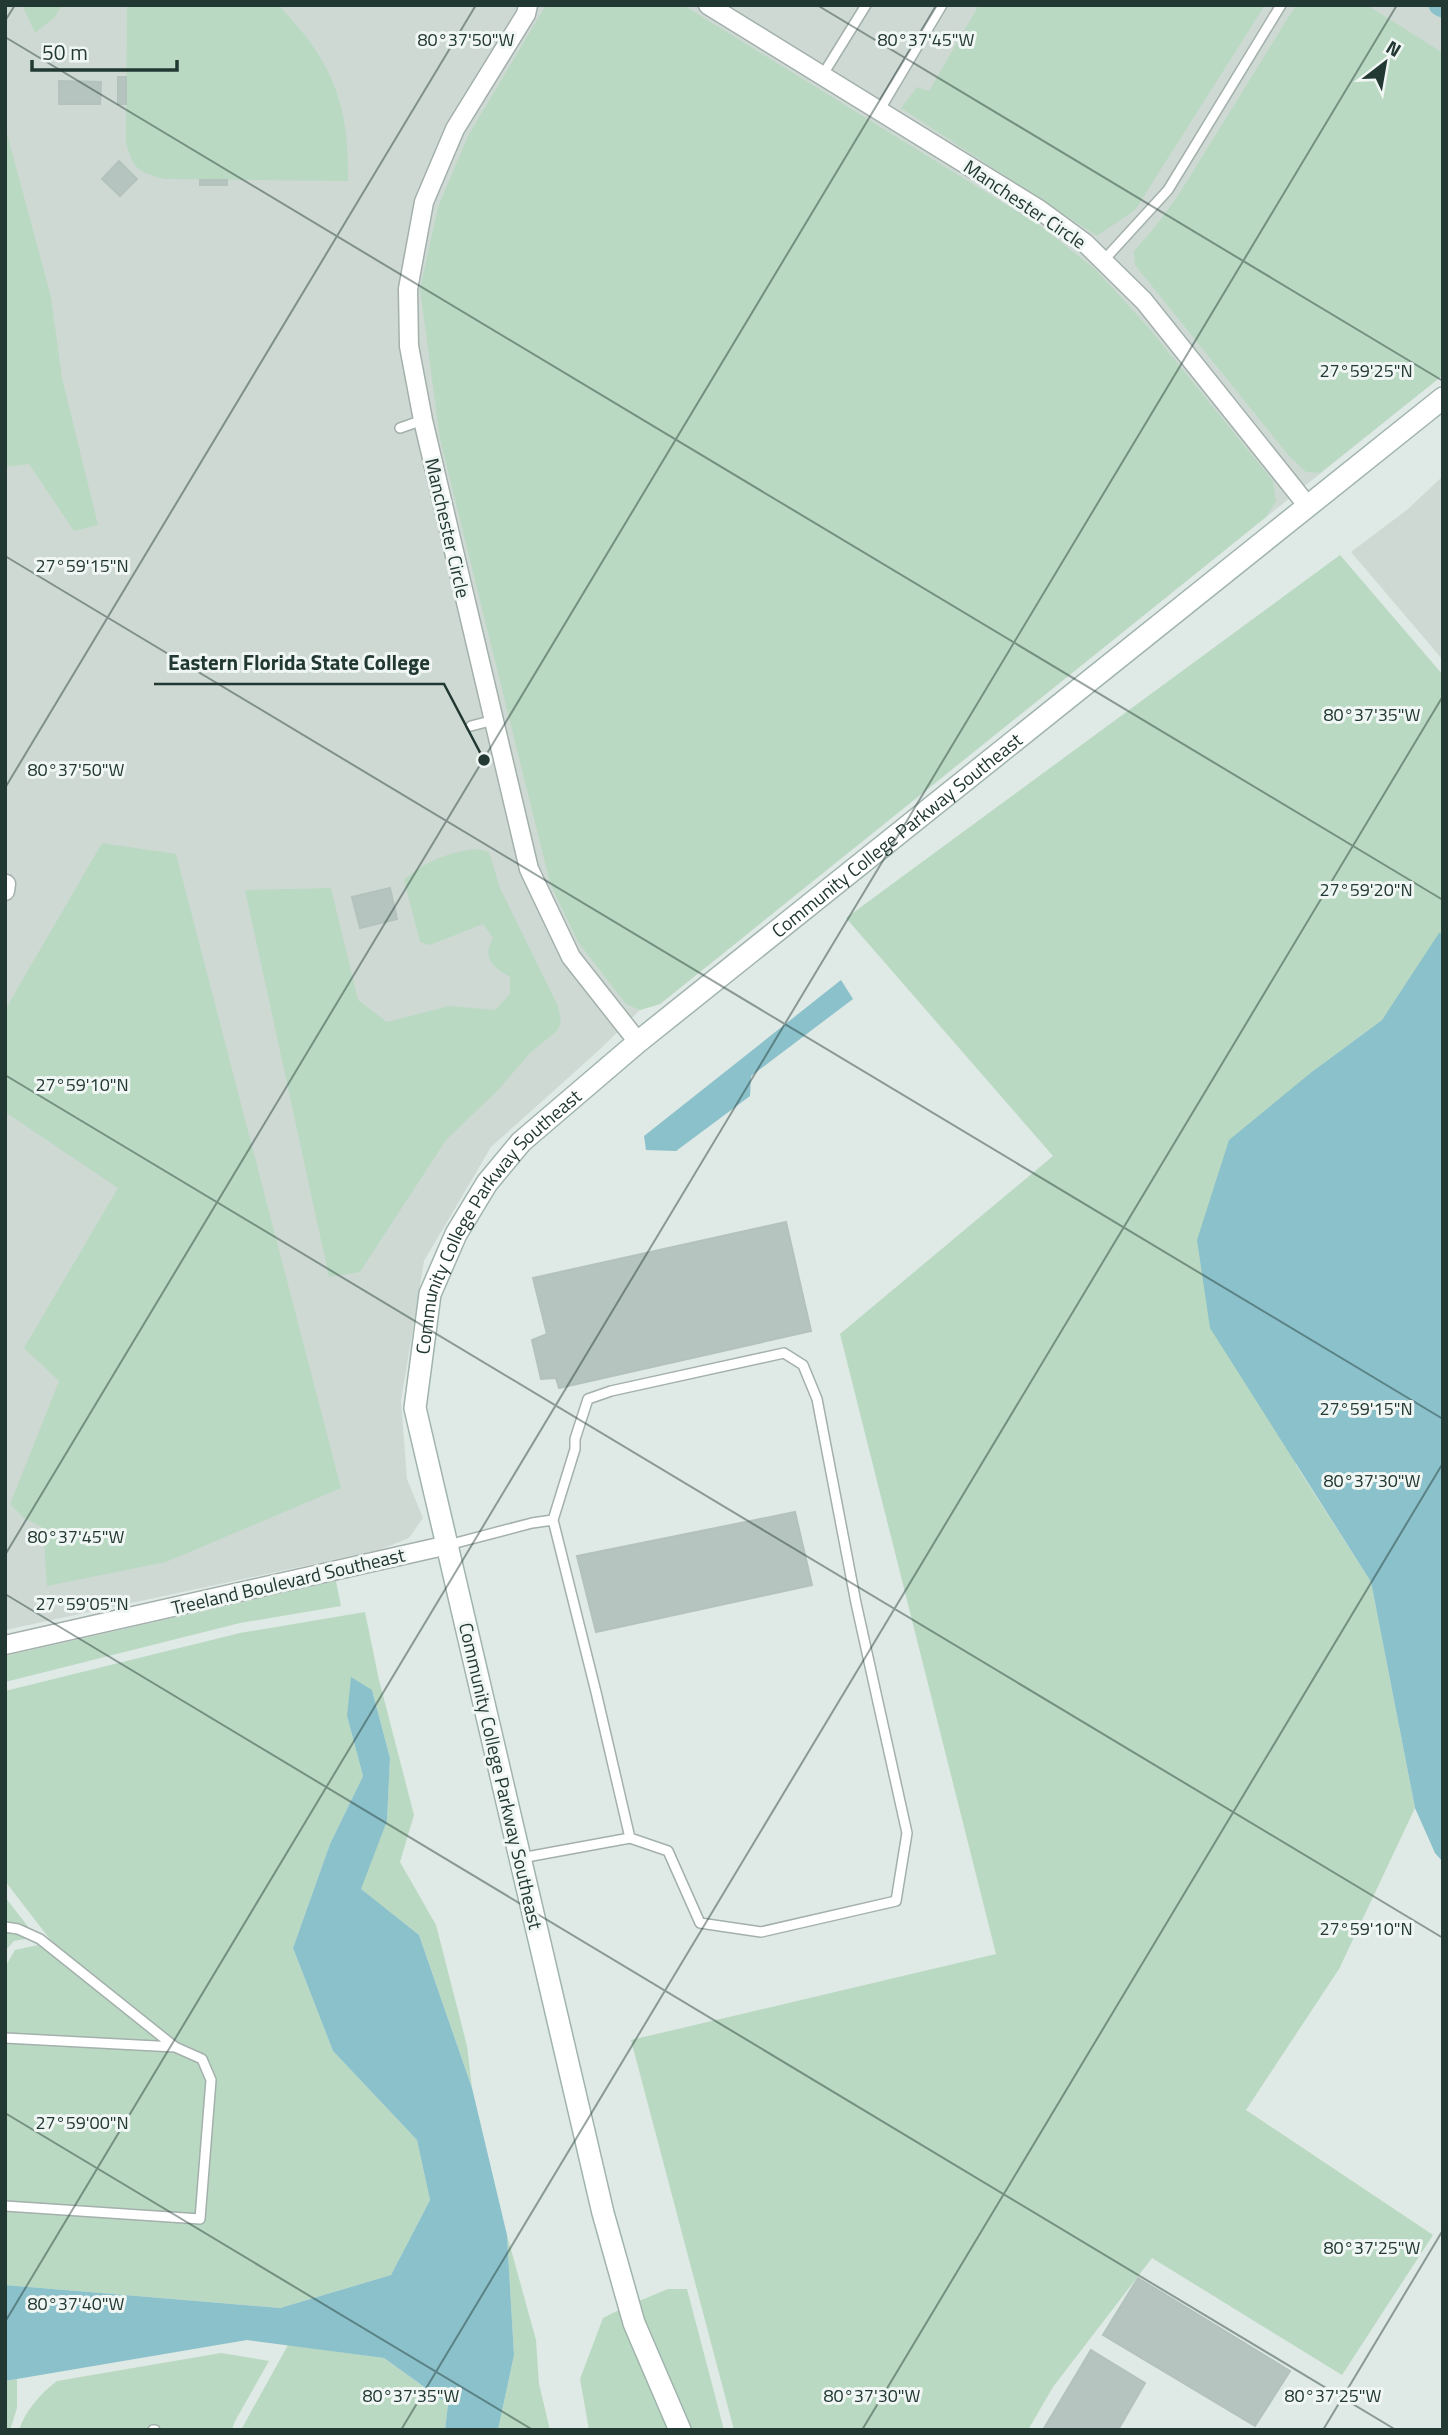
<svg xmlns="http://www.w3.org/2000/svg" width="1448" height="2435" font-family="'Titillium Web',sans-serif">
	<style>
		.built { fill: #ced9d4 }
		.green { fill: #bad9c2 }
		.water { fill: #8bc1cb }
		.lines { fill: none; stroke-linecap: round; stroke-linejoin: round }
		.canal { stroke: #8bc1cb; stroke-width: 21 }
		.building { fill: #b5c4be; stroke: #b3c2bc; stroke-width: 2 }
		.lane-casing { stroke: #a3b0ac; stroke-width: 12 }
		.street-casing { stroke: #a3b0ac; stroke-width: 21 }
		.secondary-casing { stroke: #a0b4ad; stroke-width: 24 }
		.lane { stroke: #fff; stroke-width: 9 }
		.street { stroke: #fff; stroke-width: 18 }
		.secondary { stroke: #fff; stroke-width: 21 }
		.ticks { fill: none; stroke: #223832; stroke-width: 2; stroke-opacity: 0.45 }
		.labels { text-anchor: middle; stroke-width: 6; stroke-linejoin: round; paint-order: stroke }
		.street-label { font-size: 19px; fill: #223832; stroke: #f0f6f3 }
		.ticks-label { font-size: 18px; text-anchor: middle; fill: #223832; stroke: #f0f6f3; stroke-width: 6; stroke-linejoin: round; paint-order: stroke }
		.leader { fill: none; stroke: #223832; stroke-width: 2.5 }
		.callout-dot { fill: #223832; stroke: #f0f6f3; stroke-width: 2.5 }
		.callout-label { font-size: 21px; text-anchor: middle; font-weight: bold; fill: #223832; stroke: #f0f6f3; stroke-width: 6; stroke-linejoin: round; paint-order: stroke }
	</style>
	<rect width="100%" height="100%" fill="#dfe9e5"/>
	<path class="built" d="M5 5H1443V375L660 1004 640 1010 598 1051 491 1147 424 1261 401 1401 407 1479 423 1518 409 1538 379 1550 5 1630Z
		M1443 476V660L1351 552 1408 509Z"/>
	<path class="green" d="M22 5H62L55 17 35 33Z
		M127 5 279 6C332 60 350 105 348 181L165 179C139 173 132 168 126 142Z
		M546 5H683L1039 225 1095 269 1149 328 1273 481 1276 501 1266 517 660 1004 640 1010 626 1004 578 942 550 883 440 439 420 289 438 207 468 136Z
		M979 5H1265L1135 210 1097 236 901 108 917 87 929 91Z
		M1296 5H1367L1443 53V375L1320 473 1306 472 1289 456 1135 265 1134 251 1155 227 1179 194Z
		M5 126 51 297 62 378 98 525 74 531 29 464 5 467Z
		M1340 555 1443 675V930L1382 1020 1313 1071 1296 1465 1371 1582 1415 1808 1339 1969 1246 2110 1433 2235 1342 2375 1152 2258 1053 2387 1028 2430H734L631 2040 996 1954 840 1334 1053 1156 846 918Z
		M102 843 176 854 341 1488 166 1562 47 1586 43 1528 24 1518 10 1504 59 1381 24 1348 118 1188 5 1112V1010Z
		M477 849 489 852 500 888 558 1006 561 1022 557 1031 531 1052 498 1090 446 1140 360 1272 329 1277 245 890 331 888 358 1000 387 1022 449 1006 495 1010 510 994V977C492 967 482 958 493 938L483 924 430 945 420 942 404 880C424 862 450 851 477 849Z
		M336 1581 341 1606 240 1623 5 1682V1656Z
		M365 1612 379 1680 414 1815 400 1862 436 1925 467 2046 472 2088 419 1935 360 1889 387 1821 390 1758 372 1690 347 1716 363 1776 330 1844 293 1948 333 2051 417 2140 430 2200 391 2275 280 2308 5 2285V2087L7 2080 5 2073V1967L15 1950 52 1942 5 1881V1691L240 1633Z
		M5 1897 36 1937 14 1941 5 1951Z
		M507 2235 536 2340 539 2384 550 2430H498L514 2355Z
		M668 2289H687L724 2430H692L644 2318 639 2301Z
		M619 2310 625 2328 669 2430H589L580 2379 603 2318Z
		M288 2345 384 2358 448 2404 445 2430H241Z
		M221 2353 269 2361 234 2423 232 2430H19C25 2411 41 2393 57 2381Z
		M17 2379V2408L10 2430H5V2381Z"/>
	<path class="water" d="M1439 933H1443V1862L1435 1853 1415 1808 1371 1582 1210 1328 1197 1240 1229 1140 1313 1071 1382 1020Z
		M841 980 853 999 751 1076 750 1096 676 1151 646 1150 644 1136Z
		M351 1677 372 1690 390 1758 387 1821 361 1889 419 1935 472 2088 507 2235 514 2355 498 2430H445L448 2404 384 2358 247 2340 5 2381V2285L280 2308 391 2275 430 2200 417 2140 333 2051 293 1948 330 1844 363 1776 347 1716Z"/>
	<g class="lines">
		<path class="canal" d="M1439 5 1443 7"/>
	</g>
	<path class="building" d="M118 77H126V104H118Z
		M59 81 101 82 100 104H59Z
		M119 161 137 179 120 196 102 179Z
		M200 180H227V185H200Z
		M390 888 397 919 360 928 352 897Z
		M786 1222 811 1331 559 1388 556 1378 541 1379 532 1340 547 1334 533 1278Z
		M795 1512 812 1585 596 1632 577 1556Z
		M1138 2278 1290 2371 1255 2426 1103 2335Z
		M1091 2350 1145 2383 1118 2430H1043Z"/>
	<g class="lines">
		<defs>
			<path id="lane" d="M822 76 866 5
				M879 111 942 5
				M1104 260 1168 190 1281 5
				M400 428 423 420
				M471 726 494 720
				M448 1545 532 1523 553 1520
				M521 1858 630 1838 668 1851 700 1923 761 1932 896 1901 907 1833 856 1603 817 1399 803 1365 784 1353 611 1391 588 1399 575 1439V1449L553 1520 596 1692 630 1838
				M5 1927 18 1929 40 1939 175 2047
				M5 2038 175 2047 202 2059 211 2080 200 2219 5 2206
				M153 2430H155"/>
			<path id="street" d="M528 5 526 14 455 129 424 202 408 289 409 346 423 420 529 869 571 957 638 1042
				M708 5 1040 210 1085 243 1144 301 1307 505
				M5 891 6 884
				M5 1645 448 1545"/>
			<g id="secondary">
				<path id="s1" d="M680 2430 634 2323 603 2213 415 1408 430 1294 456 1234 487 1183 521 1142 638 1042 1443 398"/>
			</g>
		</defs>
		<use href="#lane" class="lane-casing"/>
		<use href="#street" class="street-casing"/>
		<use href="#secondary" class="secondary-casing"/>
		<use href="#lane" class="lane"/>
		<use href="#street" class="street"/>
		<use href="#secondary" class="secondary"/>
	</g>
	<path class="ticks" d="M817 5 1443 381M5 21 15 5M5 37 1443 900M5 556 1443 1419M5 788 476 5M5 1075 1443 1938M5 1555 937 5M5 1594 1396 2430M5 2113 533 2430M5 2322 1397 5M401 2430 1443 696M862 2430 1443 1463M1323 2430 1443 2230"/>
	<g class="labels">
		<g class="street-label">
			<text transform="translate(1025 204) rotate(34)" y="7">Manchester Circle</text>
			<text transform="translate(448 528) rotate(77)" y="7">Manchester Circle</text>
			<text dy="7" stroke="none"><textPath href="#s1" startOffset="1836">Community College Parkway Southeast</textPath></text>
			<text dy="7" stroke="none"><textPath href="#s1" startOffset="1269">Community College Parkway Southeast</textPath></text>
			<text transform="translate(288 1581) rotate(-13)" y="7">Treeland Boulevard Southeast</text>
			<text transform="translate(501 1776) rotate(77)" y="7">Community College Parkway Southeast</text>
		</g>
	</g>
	<g class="ticks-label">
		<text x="466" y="46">80°37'50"W</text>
		<text x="926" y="46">80°37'45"W</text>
		<text x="1366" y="377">27°59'25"N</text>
		<text x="82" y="572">27°59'15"N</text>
		<text x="1372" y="721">80°37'35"W</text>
		<text x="76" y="776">80°37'50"W</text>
		<text x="1366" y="896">27°59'20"N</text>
		<text x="82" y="1091">27°59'10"N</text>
		<text x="1366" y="1415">27°59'15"N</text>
		<text x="1372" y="1487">80°37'30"W</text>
		<text x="76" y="1543">80°37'45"W</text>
		<text x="82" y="1610">27°59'05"N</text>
		<text x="1366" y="1935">27°59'10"N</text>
		<text x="82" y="2129">27°59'00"N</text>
		<text x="1372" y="2254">80°37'25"W</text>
		<text x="76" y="2310">80°37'40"W</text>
		<text x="411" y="2402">80°37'35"W</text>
		<text x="872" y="2402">80°37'30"W</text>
		<text x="1333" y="2402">80°37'25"W</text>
	</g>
	<path class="leader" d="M484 760L444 684H154"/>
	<circle class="callout-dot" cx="484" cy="760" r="7"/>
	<g class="callout-label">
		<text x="299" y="670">Eastern Florida State College</text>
	</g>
	<rect width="1448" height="2435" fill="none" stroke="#223832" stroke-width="14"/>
	<g transform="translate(1385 63) rotate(31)" stroke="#f0f6f3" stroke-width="5" paint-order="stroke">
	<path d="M0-5L12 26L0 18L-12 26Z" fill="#223832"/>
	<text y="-10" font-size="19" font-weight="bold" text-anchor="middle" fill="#223832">N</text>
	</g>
	<path d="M32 60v10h145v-10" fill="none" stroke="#223832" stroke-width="3.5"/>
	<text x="42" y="60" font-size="21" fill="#223832" stroke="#f0f6f3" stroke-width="5" paint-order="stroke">50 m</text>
</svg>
